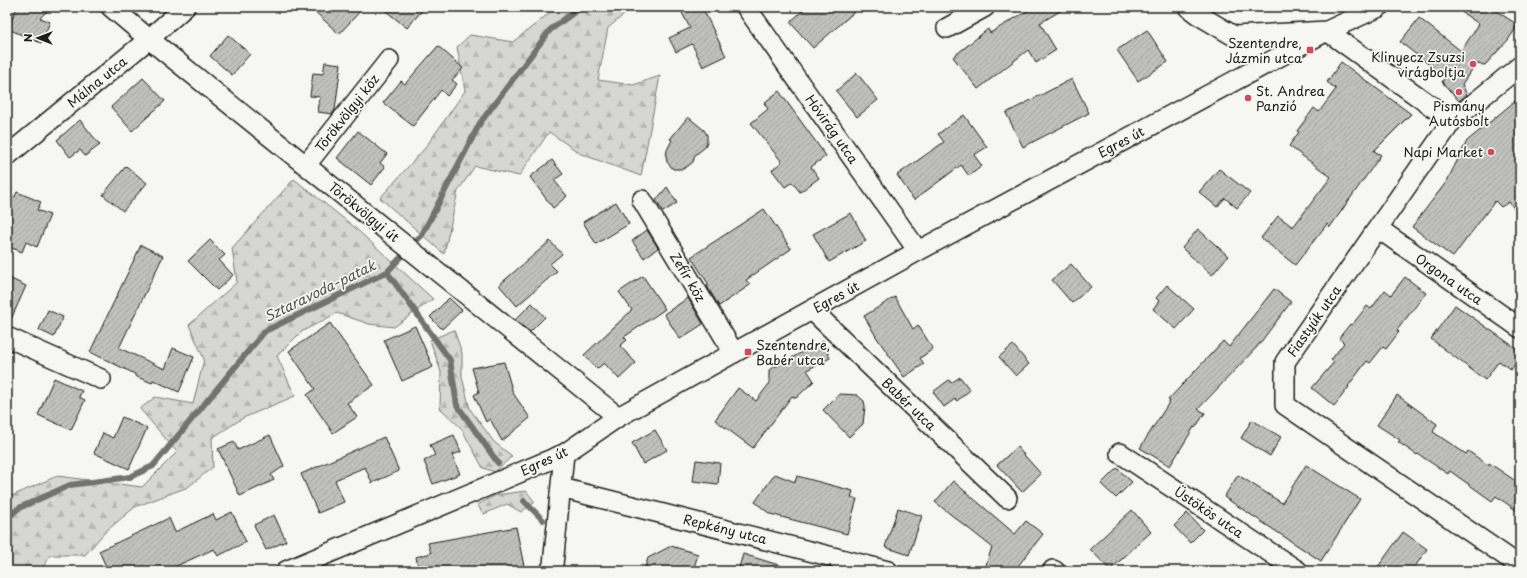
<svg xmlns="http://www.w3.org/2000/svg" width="1527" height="578" font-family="'Playpen Sans',sans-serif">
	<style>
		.forest { fill: url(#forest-firs); stroke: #797977 }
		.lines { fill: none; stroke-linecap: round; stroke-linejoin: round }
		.stream { stroke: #727271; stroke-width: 6 }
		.building { fill: url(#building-hatch); stroke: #1c1c1c }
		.minor-casing { stroke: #1c1c1c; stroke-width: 22 }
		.minor { stroke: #f6f6f2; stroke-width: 19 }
		.poi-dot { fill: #d1495b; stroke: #f6f6f2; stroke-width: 1.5 }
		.labels { text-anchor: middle; stroke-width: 3.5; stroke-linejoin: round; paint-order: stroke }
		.poi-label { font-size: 13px; fill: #1c1c1c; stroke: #f6f6f2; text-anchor: end }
		.street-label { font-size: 13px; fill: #1c1c1c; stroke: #f6f6f2 }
		.water-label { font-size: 14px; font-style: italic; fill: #565654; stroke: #f6f6f2 }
	</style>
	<defs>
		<pattern id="forest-firs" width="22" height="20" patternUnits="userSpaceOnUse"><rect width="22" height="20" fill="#d6d6d2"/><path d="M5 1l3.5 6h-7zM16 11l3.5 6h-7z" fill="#b7b7b4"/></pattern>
		<pattern id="building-hatch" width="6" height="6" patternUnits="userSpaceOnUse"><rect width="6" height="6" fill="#c0c0bd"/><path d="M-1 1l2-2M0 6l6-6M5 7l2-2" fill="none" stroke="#a4a4a2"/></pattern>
	</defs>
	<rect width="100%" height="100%" fill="#f6f6f2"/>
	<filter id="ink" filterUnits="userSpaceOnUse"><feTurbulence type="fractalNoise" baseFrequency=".025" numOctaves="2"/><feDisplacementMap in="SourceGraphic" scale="8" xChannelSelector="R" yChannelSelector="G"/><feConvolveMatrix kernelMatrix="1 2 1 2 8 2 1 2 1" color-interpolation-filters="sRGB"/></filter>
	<g filter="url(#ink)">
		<path class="forest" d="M557 7H633L608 28 598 80 633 85 660 76 641 176 581 154 549 132 519 176 475 166 458 191 444 254 380 198 425 148 465 91 457 47 470 35 513 42Z
			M294 179 353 226 433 299 394 327 369 324 337 313 301 332 277 356 295 396 243 418 212 438 213 467 188 487 135 507 105 532 85 555H50L41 571H7V498L57 476 142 487 177 452 140 409 155 397 193 404 204 359 189 325 237 282 232 248Z
			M454 330 462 353V377L470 409 494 442 512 456 495 472 483 468 461 428 440 408 441 372 430 340Z
			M526 491 535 502 521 512 507 504 484 514 477 505 496 495Z"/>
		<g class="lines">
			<path class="stream" d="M387 272 450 360 457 405 498 463
				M524 501 543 520
				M7 518 19 508 70 485 130 477 153 466 265 331 387 272 422 235 480 123 550 30 581 7"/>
		</g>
		<path class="building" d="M19 7H51L40 18 50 22 41 43 8 29 15 11Z
			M310 7H364L339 34Z
			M381 7H425L407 28Z
			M679 7H702L726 56 703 67 692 44 676 52 669 38 690 28Z
			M807 7H860L813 48 790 22Z
			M1034 7H1067L1040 23 1056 50 1036 63 1028 50 978 89 953 57 988 29 990 33Z
			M1454 7H1490L1518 25 1508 40 1485 65 1476 64 1462 84 1467 95 1459 101 1442 82 1445 77 1400 42 1419 18 1461 51 1479 24Z
			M1147 30 1168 62 1138 81 1117 50Z
			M228 35 250 54 232 75 210 56Z
			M438 46 463 68 452 80 457 84 447 96 441 90 413 126 383 103 401 81 405 84Z
			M325 62 341 64 335 110 332 114 318 112 320 97 310 96 313 73 323 74Z
			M1341 62 1411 114 1374 151 1381 155 1330 227 1327 224 1295 265 1261 238 1278 216 1293 227 1331 177 1289 146 1299 132 1297 131 1314 108 1319 112 1336 89 1327 82Z
			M857 73 878 100 857 117 836 91Z
			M143 78 165 101 132 131 111 107Z
			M1072 79 1089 113 1023 147 1006 113Z
			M779 91 826 156 811 167 819 178 800 192 792 182 785 187 772 170 782 162 751 123 768 109 764 103Z
			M1520 97V216L1509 202 1501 207 1495 201 1453 257 1412 227 1447 181 1467 141Z
			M964 115 987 147 974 155 982 166 969 176 961 165 914 200 897 175 944 142 938 134Z
			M688 117 704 130 707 135V142L704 148 695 155 693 162 688 166 683 169H673L667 162 666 156 667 150 672 140 670 139Z
			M80 120 100 145 85 156 80 150 70 157 57 140Z
			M358 131 387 154 380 163 385 167 371 185 337 158Z
			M552 160 563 174 554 180 567 196 553 208 530 177Z
			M126 166 147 183 123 211 103 195Z
			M1219 169 1250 193 1237 208 1225 198 1217 207 1199 192Z
			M667 187 677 203 663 212 656 200Z
			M17 192 41 202 37 210 50 215 37 247 26 242 22 252 7 246V194L15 197Z
			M616 202 629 224 596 244 583 222Z
			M764 209 791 249 746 280 750 285 719 306 707 286 709 285 691 257Z
			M851 213 866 241 829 262 813 234Z
			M1198 229 1228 256 1212 275 1182 248Z
			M647 230 658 248 644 258 632 241Z
			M210 240 225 255 219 260 233 275 217 290 188 261Z
			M550 241 562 254 550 264 557 271 517 306 499 285Z
			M141 245 163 256 119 348 165 369 173 348 194 357 179 392 153 380 152 383 135 376V374L90 352Z
			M1071 264 1091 287 1072 303 1052 280Z
			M643 276 665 309 624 337 627 340 620 346 636 363 619 379 604 363 597 369 584 355 632 310 619 292Z
			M7 277 26 286 8 326H7Z
			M1405 277 1426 293 1397 330 1399 332 1386 349 1383 347 1370 363 1367 361 1348 386 1349 387 1334 406 1312 388 1334 362 1331 360 1344 343 1339 338 1350 324 1352 325 1367 306 1371 309 1385 290 1391 295Z
			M1167 285 1194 309 1176 329 1153 309 1159 301 1156 298Z
			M1274 289 1291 302 1257 347 1198 409 1205 413 1195 428 1194 427 1170 466 1140 448 1170 401 1168 400 1223 341 1229 347Z
			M895 297 913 329 918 325 933 349 920 358 924 364 904 377 877 338 864 316Z
			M449 298 462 310 442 329 430 317Z
			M688 298 703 324 680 339 664 314Z
			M532 303 545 317 530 332 515 320Z
			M1455 305 1520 351V357L1511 370 1499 361 1485 380 1431 339Z
			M48 310 63 317 54 337 39 330Z
			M330 323 374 385 347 403 357 417 333 433 307 395 315 389 289 351Z
			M415 326 433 367 402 381 384 340Z
			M823 341 830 358 807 370 814 381 796 398 792 396 753 448 715 420 738 388 756 401 769 384V370Z
			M1013 345 1029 364 1016 376 999 357Z
			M504 362 513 393 530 418 502 441 490 419 486 422 474 395 479 392 472 368Z
			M960 377 970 390 957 401 955 399 944 407 933 392 949 380 951 383Z
			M54 378 82 391 79 397 85 400 71 430 38 415Z
			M839 394 857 395 864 401 865 406 863 424 849 437 823 410Z
			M1397 395 1437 424 1433 432 1466 454 1468 451 1488 465 1489 463 1520 484V513L1496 496 1492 501 1450 471 1448 474 1418 454 1417 455 1398 442 1400 440 1377 425Z
			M122 417 147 428 129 469 94 453 103 433 113 438Z
			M1252 420 1281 437 1270 456 1241 438Z
			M655 430 667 450 643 464 632 443Z
			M270 435 284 466 271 475 274 480 240 496 218 449 234 442 238 450Z
			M454 435 461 452 452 455 460 474 433 484 424 461 435 455 430 445Z
			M384 437 399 471 372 483 365 467 335 480 344 502 318 513 301 474Z
			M1017 447 1041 474 1022 492 997 465Z
			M696 460 720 463 718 484 693 481Z
			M1306 465 1360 499 1321 561 1224 497 1238 475 1282 503Z
			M1117 468 1132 482 1116 498 1101 484Z
			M775 474 795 482 797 476 853 491 851 498 857 499 847 534 770 514 755 502Z
			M953 481 1015 534 1026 521 1043 534 1014 571H984L992 547 935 502Z
			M898 508 922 516 909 555 885 547Z
			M1132 510 1151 532 1110 570 1090 549Z
			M232 512 246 542 218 556 214 549 165 571H108L99 551 169 518 175 532 213 514 216 520Z
			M1187 513 1203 530 1190 543 1174 526Z
			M274 515 286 541 266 550 254 525Z
			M516 527 525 571H419L416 557 431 553 428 543Z
			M1403 532 1427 549 1412 571H1375Z
			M671 546 698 554 693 571H644L648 558Z
			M743 554 785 567V571H738Z"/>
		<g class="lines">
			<defs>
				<path id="minor" d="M111 7 149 39 618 417
					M746 7 918 251
					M1188 7 1197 14 1234 36 1327 31 1452 121
					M947 28 985 7
					M1520 66 1452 121 1285 362V405L1520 566
					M7 156 149 39 185 7
					M306 165 389 60
					M642 200 734 353
					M1379 229 1520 328
					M812 310 1007 498
					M7 337 101 379
					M1120 453 1298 571
					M561 488 888 571
					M1053 570 1055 571
					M286 571 564 454 618 417 918 251 1327 31 1379 7
					M550 571 553 565 564 454"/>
			</defs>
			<use href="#minor" class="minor-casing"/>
			<use href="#minor" class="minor"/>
		</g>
	</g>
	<g class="poi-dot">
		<rect x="1306" y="46" width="8" height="8" rx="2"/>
		<circle cx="1473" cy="64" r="4"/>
		<circle cx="1459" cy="92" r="4"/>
		<circle cx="1248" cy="98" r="4"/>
		<circle cx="1491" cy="152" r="4"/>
		<rect x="744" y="348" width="8" height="8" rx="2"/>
	</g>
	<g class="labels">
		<g class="poi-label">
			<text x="1302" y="48">Szentendre,<tspan x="1302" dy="15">Jázmin utca</tspan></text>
			<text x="1465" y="62">Klinyecz Zsuzsi<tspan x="1465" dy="15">virágboltja</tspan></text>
			<text x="1256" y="96" text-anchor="start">St. Andrea<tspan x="1256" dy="15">Panzió</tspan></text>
			<text x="1459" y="111" text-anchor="middle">Pismány<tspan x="1459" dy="15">Autósbolt</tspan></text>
			<text x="1483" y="157">Napi Market</text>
			<text x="756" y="350" text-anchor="start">Szentendre,<tspan x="756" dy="15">Babér utca</tspan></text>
		</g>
		<g class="street-label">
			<text transform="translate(97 82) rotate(-39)" y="5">Málna utca</text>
			<text transform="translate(347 113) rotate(-52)" y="5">Törökvölgyi köz</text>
			<text transform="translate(832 129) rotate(55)" y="5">Hóvirág utca</text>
			<text transform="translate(1121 142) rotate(-28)" y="5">Egres út</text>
			<text transform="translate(364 212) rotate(39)" y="5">Törökvölgyi út</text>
			<text transform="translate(688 277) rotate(59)" y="5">Zefír köz</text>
			<text transform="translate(1449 279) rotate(35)" y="5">Orgona utca</text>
			<text transform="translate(836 297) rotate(-29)" y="5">Egres út</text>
			<text transform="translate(1314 321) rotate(-55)" y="5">Fiastyúk utca</text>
			<text transform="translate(909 404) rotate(44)" y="5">Babér utca</text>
			<text transform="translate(544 461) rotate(-25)" y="5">Egres út</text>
			<text transform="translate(1209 512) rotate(34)" y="5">Üstökös utca</text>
			<text transform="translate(725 529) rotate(14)" y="5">Repkény utca</text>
		</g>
		<g class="water-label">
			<text transform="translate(320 291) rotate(-26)" y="5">Sztaravoda-patak</text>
		</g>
	</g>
	<rect width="1527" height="578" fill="none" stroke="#f6f6f2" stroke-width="24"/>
	<rect x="12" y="12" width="1503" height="554" fill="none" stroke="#1c1c1c" stroke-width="1.5" filter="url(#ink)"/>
	<g transform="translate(38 38) rotate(270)" stroke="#f6f6f2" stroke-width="3" paint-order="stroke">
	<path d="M0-3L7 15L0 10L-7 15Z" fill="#1c1c1c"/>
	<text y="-6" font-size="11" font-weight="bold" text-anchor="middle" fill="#1c1c1c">N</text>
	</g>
</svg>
